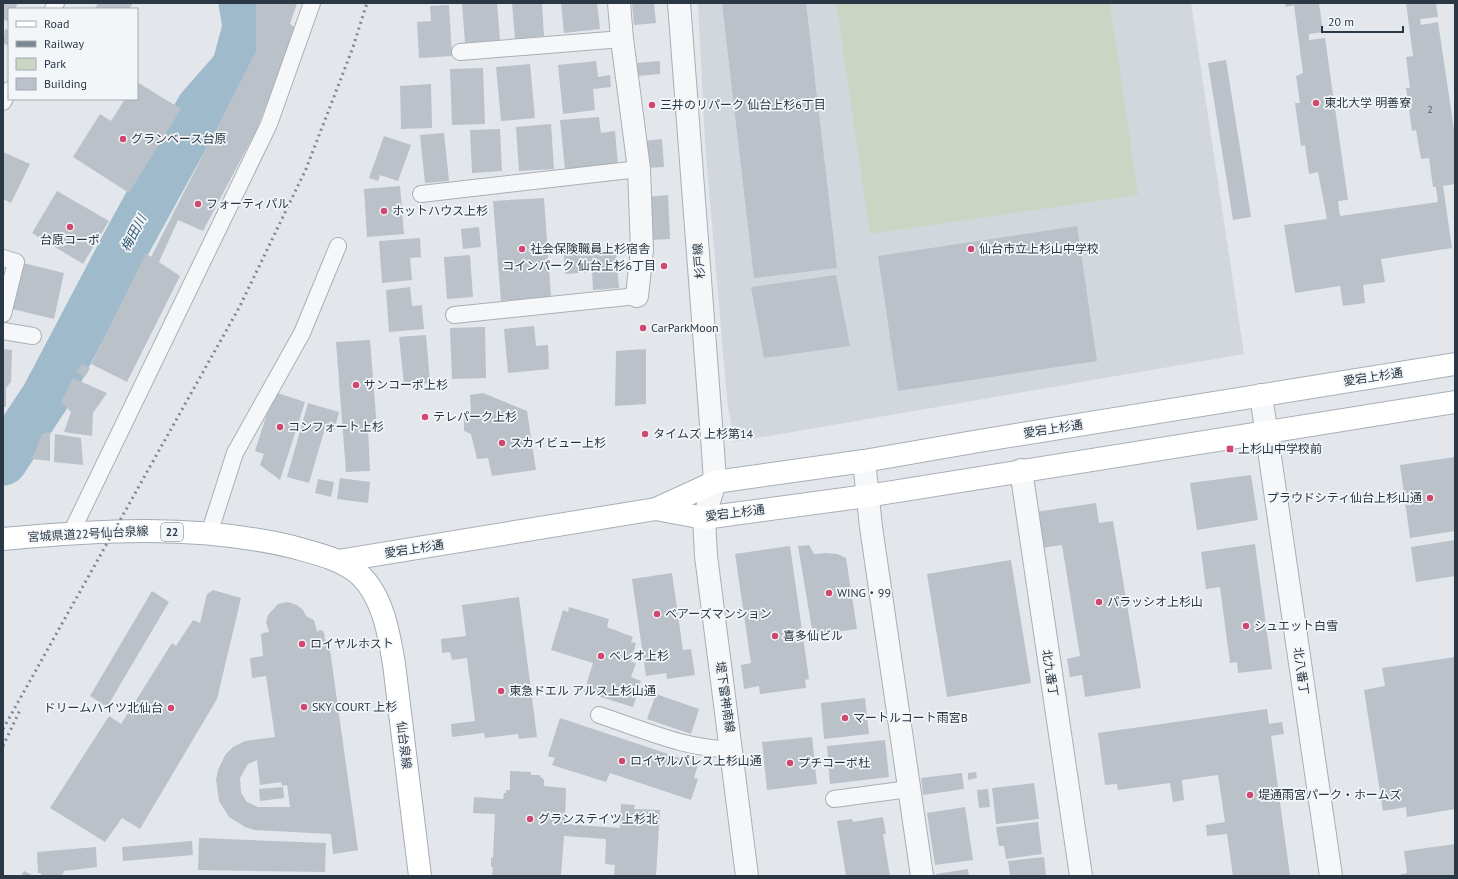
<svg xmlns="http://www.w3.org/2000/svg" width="1458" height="879" font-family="'PT Sans','Noto Sans JP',sans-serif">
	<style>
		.built { fill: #d1d7dd }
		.green { fill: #cbd5c4 }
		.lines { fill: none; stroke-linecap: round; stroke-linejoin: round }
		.river { stroke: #9ebacb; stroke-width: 49 }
		.building { fill: #bac1c9; fill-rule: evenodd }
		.lane-casing { stroke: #a8afb6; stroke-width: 18 }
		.street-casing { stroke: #a8afb6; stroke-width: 24 }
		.secondary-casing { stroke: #a8afb6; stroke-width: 24 }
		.primary-casing { stroke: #a2adb7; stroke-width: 24 }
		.lane { stroke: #f6f7f9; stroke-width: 16 }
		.street { stroke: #f6f7f9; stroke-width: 22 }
		.secondary { stroke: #fff; stroke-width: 22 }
		.primary { stroke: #fff; stroke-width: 22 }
		.rail { stroke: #7c8995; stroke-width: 3; stroke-dasharray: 2 4; stroke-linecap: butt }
		.poi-dot { fill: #d0486f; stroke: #f3f6f8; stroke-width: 1.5 }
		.labels { text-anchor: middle; stroke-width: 3.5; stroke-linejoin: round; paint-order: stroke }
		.number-label { font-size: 10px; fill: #4e5a65 }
		.shield { fill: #f3f6f8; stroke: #66707a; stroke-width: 1 }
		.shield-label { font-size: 11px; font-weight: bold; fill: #2a3744 }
		.poi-label { font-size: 12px; fill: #2a3744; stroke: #f3f6f8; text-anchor: start }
		.street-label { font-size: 12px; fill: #2a3744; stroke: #f3f6f8 }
		.water-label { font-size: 13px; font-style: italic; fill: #345c78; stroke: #f3f6f8 }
	</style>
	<rect width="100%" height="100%" fill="#e3e7eb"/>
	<path class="built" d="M698 3H1191L1244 354 734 442 727 399 705 143Z"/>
	<path class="green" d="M836 3H1110L1138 195 870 234Z"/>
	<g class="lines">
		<path class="river" d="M3 461 46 396 127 242 200 109 236 68 247 27 243 3"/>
	</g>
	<path class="building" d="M3 3H18L15 9H9V22L3 19Z
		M98 3H133L129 9H95Z
		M256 3H297L290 24 296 29 256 131 203 231 178 220 159 262 180 276 127 382 91 364 146 253 151 257 256 51Z
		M462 3H497L500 40 465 43Z
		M512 3H542L544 36 515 39Z
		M561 3H597L600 29 564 33Z
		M632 3H654L656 23 634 25Z
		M722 3H806L837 268 754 278Z
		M1285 3H1319L1323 32 1309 34V40L1325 38 1348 200 1338 201 1340 216 1438 202 1436 187H1433L1429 158 1421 159 1416 130 1412 131 1406 88H1410L1406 57 1413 56 1406 3H1436L1438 17 1420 19 1421 25 1438 22 1455 136V184L1443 186 1452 248 1381 259 1385 282 1363 285 1365 303 1343 306 1340 286 1295 293 1284 225 1327 219 1318 172 1309 174 1305 145 1301 146 1295 103H1300L1296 76 1303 73 1294 5 1286 7Z
		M449 5 452 56 419 58 417 22 431 21 430 6Z
		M5 29 9 30V46L3 43Z
		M1226 60 1251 217 1233 220 1208 63Z
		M596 61 598 77 610 75 611 87 593 89 595 110 563 114 558 65Z
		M660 61V74L637 76 636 63Z
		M530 64 535 118 501 121 496 67Z
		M483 68 485 124 452 125 450 69Z
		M137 82 181 109 129 193 73 157 100 114 111 121 125 99H137Z
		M431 84 432 128 401 129 400 86Z
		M599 117 601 133 615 131 618 165 565 170 560 120Z
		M551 124 554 169 519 171 516 127Z
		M500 129 502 171 472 173 470 130Z
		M444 133 449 181 425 183 420 135Z
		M384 136 411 145 398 181 380 175 378 181 369 178Z
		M662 139 664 167 645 168 643 141Z
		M3 152 30 164 11 203 3 199Z
		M400 186 404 234 367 237 364 189Z
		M57 191 109 221 83 264 32 233Z
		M668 195 670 239 650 240 647 197Z
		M544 198 551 297 501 301 493 201Z
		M1077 226 1097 361 898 391 878 256Z
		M479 227 481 247 463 249 461 229Z
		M420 238 421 257 410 258 412 280 382 283 379 241Z
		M616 250 619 288 593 290 592 272 565 274 564 255Z
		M470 255 473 297 447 299 444 257Z
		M23 263 64 273 54 319 12 309Z
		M836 275 850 346 764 358 751 287Z
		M410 287 412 306 422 305 424 329 389 332 386 290Z
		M534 326 536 346 548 345 549 369 508 373 504 329Z
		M485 327 486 378 452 379 450 328Z
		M426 335 430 383 404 385 399 337Z
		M370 340 377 429H368L370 471 346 472 336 342Z
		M3 349 12 350 11 382 6 388V407H3Z
		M646 349V404L615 406 616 351Z
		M82 364 90 368 85 377 76 372Z
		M73 378 107 393 93 413 92 436 64 432 71 412 61 402Z
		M274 392 305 402 280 480 260 465 264 454 255 451Z
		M483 393 527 411 536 470 492 476 488 458 477 459 471 434 464 431V417L471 411 470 395Z
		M308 403 339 412 334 431 325 428 309 483 287 477Z
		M50 432V461L32 459 42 434Z
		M55 434 81 438 83 465 54 462Z
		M1455 457V531L1410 538 1400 465Z
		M1251 475 1258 520 1197 530 1190 483Z
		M340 478 370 482 368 503 337 499Z
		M318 479 334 482 331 497 315 493Z
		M1096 503 1099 523 1113 521 1141 688 1085 697 1082 675 1070 677 1067 659 1080 656 1062 545 1042 548 1035 512Z
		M1455 540V576L1416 582 1411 547Z
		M1255 544 1272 669 1238 673 1237 662 1230 663 1220 587 1206 589 1201 552Z
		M809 545 814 554 825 553 837 554 846 558 857 629 813 635 798 546Z
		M790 546 809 679 805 680 806 688 760 694 759 686 744 689 741 665 751 663 735 554Z
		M1011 560 1031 683 947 697 927 574Z
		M672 573 683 650 691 649 695 675 667 679 666 673 646 676 632 579Z
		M213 590 241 598 217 699 140 829 122 818 105 842 50 808 109 716 121 724 172 643 176 646 193 620 200 623 207 594Z
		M152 591 169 602 107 707 90 696Z
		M519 597 537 737 519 739 518 734 485 738 484 733 452 737 451 724 475 721 467 658 452 660 450 652 442 653 441 639 466 636 462 605Z
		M288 602 297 605 303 610 306 616 314 620 317 632 320 630 323 631 325 636 324 638 329 643 358 850 333 854 331 834 254 830 245 827 229 817 219 801 216 780 218 770 225 755 233 747 245 741 275 737 266 676 252 678 250 658 263 656 261 635 263 633 269 632 266 622 268 615 278 604ZM257 760 260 785 281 782 282 786 287 785 290 807H258L247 802 241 793 240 778 248 764Z
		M569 607 609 619 607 627 633 637 631 642 636 643 631 662 636 663 631 677 641 681 633 707 584 692 593 663 551 650 563 610 568 612Z
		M1455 657V809L1407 817 1406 807 1383 811 1364 690 1385 686 1382 668Z
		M656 694 699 709 691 734 647 719Z
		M865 698 869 734 824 739 821 703Z
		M1267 709 1269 724 1282 722 1284 734 1271 736 1290 876H1233L1227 834 1207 836 1206 825 1225 822 1218 775 1182 780 1184 800 1173 802 1170 783 1118 790 1117 784 1105 785 1098 733Z
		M560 718 698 764 694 778 698 779 691 800 610 773 606 782 552 765 555 758 548 756Z
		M812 737 817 784 767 790 762 742Z
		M885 740 889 777 830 784 827 746Z
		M510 771 531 772V775H539L544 780V786L566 788 565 824 620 828 621 804 635 805 634 809 660 810 656 876H614L615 865 605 864 606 839 564 836 561 876H492L493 867H491V857L493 858 495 814 473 813 474 797 503 799 504 793H506V790H510Z
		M976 772 977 778 968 780V773Z
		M962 773 964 789 923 795 921 778Z
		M1034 783 1039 819 996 824 992 788Z
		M283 787 284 798 260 801 259 789Z
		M988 789 990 807 979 808 977 790Z
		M965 807 973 860 935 865 927 813Z
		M883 817 886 834H883L890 876H846L837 821 852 819 853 822Z
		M1038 822 1042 854 1006 859 1004 846H999L996 827Z
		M199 838 326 843 325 872 198 870Z
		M192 841 193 855 123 861 122 847Z
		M1455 844V876H1395L1407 873 1404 851Z
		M96 847 97 867 64 871 62 876H41V873H38L37 852Z
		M1044 857 1046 876H1010L1008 861Z
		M968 869 969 876H937L936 874Z
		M24 871 34 876H21Z"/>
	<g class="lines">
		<defs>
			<path id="lane" d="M53 9 56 3
				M460 52 622 39
				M3 102 9 90
				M421 194 639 169
				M3 258 16 262 3 314
				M454 315 637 296
				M3 331 33 336
				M71 533 269 124 312 3
				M209 534 235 453 302 333 338 246
				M599 715C642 729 687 750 732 749
				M834 799 909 789"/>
			<path id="street" d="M619 3 622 39 639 169 642 250 637 296
				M679 3 713 451 715 482 704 518 706 556 747 876
				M1261 395 1331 876
				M864 461 871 527 922 876
				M1021 470 1081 876"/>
			<path id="secondary" d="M656 509 704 518 867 496 1455 402
				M338 561 656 509 715 482 864 461 979 441 1455 364"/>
			<path id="primary" d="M3 539C100 530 197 524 293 547 315 553 342 559 360 575 383 597 389 634 394 664L420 876"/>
		</defs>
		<use href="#lane" class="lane-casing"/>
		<use href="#street" class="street-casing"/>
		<use href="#secondary" class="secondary-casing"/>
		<use href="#primary" class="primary-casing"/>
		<use href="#lane" class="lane"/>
		<use href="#street" class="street"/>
		<use href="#secondary" class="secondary"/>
		<use href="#primary" class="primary"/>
		<path class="rail" d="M3 729 240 306 306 169 352 50 367 3
			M3 746 21 708"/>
	</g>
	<g class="poi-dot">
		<circle cx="1316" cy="103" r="4"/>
		<circle cx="652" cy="105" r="4"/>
		<circle cx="123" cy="139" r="4"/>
		<circle cx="198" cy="204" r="4"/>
		<circle cx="384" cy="211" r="4"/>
		<circle cx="70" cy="227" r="4"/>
		<circle cx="522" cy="249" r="4"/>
		<circle cx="971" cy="249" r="4"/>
		<circle cx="664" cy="266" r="4"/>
		<circle cx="643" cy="328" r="4"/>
		<circle cx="356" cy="385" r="4"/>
		<circle cx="425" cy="417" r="4"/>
		<circle cx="280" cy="427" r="4"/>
		<circle cx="645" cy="434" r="4"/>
		<circle cx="502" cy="443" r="4"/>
		<rect x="1226" y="445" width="8" height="8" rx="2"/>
		<circle cx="1430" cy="498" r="4"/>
		<circle cx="829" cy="593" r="4"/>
		<circle cx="1099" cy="602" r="4"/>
		<circle cx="657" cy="614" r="4"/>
		<circle cx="1246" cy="626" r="4"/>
		<circle cx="775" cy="636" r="4"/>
		<circle cx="302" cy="644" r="4"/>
		<circle cx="601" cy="656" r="4"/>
		<circle cx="501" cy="691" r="4"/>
		<circle cx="304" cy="707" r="4"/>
		<circle cx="171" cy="708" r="4"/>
		<circle cx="845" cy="718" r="4"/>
		<circle cx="622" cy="761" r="4"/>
		<circle cx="790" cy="763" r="4"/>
		<circle cx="1250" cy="795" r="4"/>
		<circle cx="530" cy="819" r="4"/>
	</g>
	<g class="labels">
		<g class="number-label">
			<text x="1430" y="113">2</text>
		</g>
		<rect class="shield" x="161" y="523" width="22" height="18" rx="3"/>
		<g class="shield-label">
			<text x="172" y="536">22</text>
		</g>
		<g class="poi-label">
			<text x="1324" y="107">東北大学 明善寮</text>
			<text x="660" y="109">三井のリパーク 仙台上杉6丁目</text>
			<text x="131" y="143">グランベース台原</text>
			<text x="206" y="208">フォーティパル</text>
			<text x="392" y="215">ホットハウス上杉</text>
			<text x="70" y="244" text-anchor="middle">台原コーポ</text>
			<text x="530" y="253">社会保険職員上杉宿舎</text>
			<text x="979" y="253">仙台市立上杉山中学校</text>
			<text x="656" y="270" text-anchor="end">コインパーク 仙台上杉6丁目</text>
			<text x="651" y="332">CarParkMoon</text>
			<text x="364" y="389">サンコーポ上杉</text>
			<text x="433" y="421">テレパーク上杉</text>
			<text x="288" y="431">コンフォート上杉</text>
			<text x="653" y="438">タイムズ 上杉第14</text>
			<text x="510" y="447">スカイビュー上杉</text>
			<text x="1238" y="453">上杉山中学校前</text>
			<text x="1422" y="502" text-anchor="end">プラウドシティ仙台上杉山通</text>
			<text x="837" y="597">WING・99</text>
			<text x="1107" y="606">パラッシオ上杉山</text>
			<text x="665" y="618">ベアーズマンション</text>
			<text x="1254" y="630">シュエット白雪</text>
			<text x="783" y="640">喜多仙ビル</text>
			<text x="310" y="648">ロイヤルホスト</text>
			<text x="609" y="660">ベレオ上杉</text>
			<text x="509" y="695">東急ドエル アルス上杉山通</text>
			<text x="312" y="711">SKY COURT 上杉</text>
			<text x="163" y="712" text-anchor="end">ドリームハイツ北仙台</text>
			<text x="853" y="722">マートルコート雨宮B</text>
			<text x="630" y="765">ロイヤルパレス上杉山通</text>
			<text x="798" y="767">プチコーポ杜</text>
			<text x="1258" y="799">堤通雨宮パーク・ホームズ</text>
			<text x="538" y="823">グランステイツ上杉北</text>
		</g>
		<g class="street-label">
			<text transform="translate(699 261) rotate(-95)" y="4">杉戸線</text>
			<text transform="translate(1373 377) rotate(-9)" y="4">愛宕上杉通</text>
			<text transform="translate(1053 429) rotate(-9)" y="4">愛宕上杉通</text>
			<text transform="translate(735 513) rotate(-7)" y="4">愛宕上杉通</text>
			<text transform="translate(88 534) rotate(-3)" y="4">宮城県道22号仙台泉線</text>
			<text transform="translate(414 549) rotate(-9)" y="4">愛宕上杉通</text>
			<text transform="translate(1301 671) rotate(82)" y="4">北八番丁</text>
			<text transform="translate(1050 673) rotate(81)" y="4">北九番丁</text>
			<text transform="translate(725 697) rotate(82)" y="4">堤下雷神南線</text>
			<text transform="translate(404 745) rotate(83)" y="4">仙台泉線</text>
		</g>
		<g class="water-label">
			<text transform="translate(133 233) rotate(-62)" y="5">梅田川</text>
		</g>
	</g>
	<rect width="1458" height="879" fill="none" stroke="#2a3744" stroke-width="8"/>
	<rect x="8" y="8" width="130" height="92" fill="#f3f6f8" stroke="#a3aab0"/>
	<rect x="16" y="21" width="20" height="6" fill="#ffffff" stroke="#a3aab0"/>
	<text x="44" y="28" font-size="12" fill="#2a3744">Road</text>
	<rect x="16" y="41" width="20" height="6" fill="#7c8995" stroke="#a3aab0"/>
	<text x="44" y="48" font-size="12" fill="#2a3744">Railway</text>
	<rect x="16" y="58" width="20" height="12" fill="#cbd5c4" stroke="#a3aab0"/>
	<text x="44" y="68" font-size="12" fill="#2a3744">Park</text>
	<rect x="16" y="78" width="20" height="12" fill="#bac1c9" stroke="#a3aab0"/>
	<text x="44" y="88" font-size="12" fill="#2a3744">Building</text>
	<path d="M1322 26v6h81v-6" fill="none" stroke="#2a3744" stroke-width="2"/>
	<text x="1328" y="26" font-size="12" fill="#2a3744" stroke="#f3f6f8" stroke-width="3" paint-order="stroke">20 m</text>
</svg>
